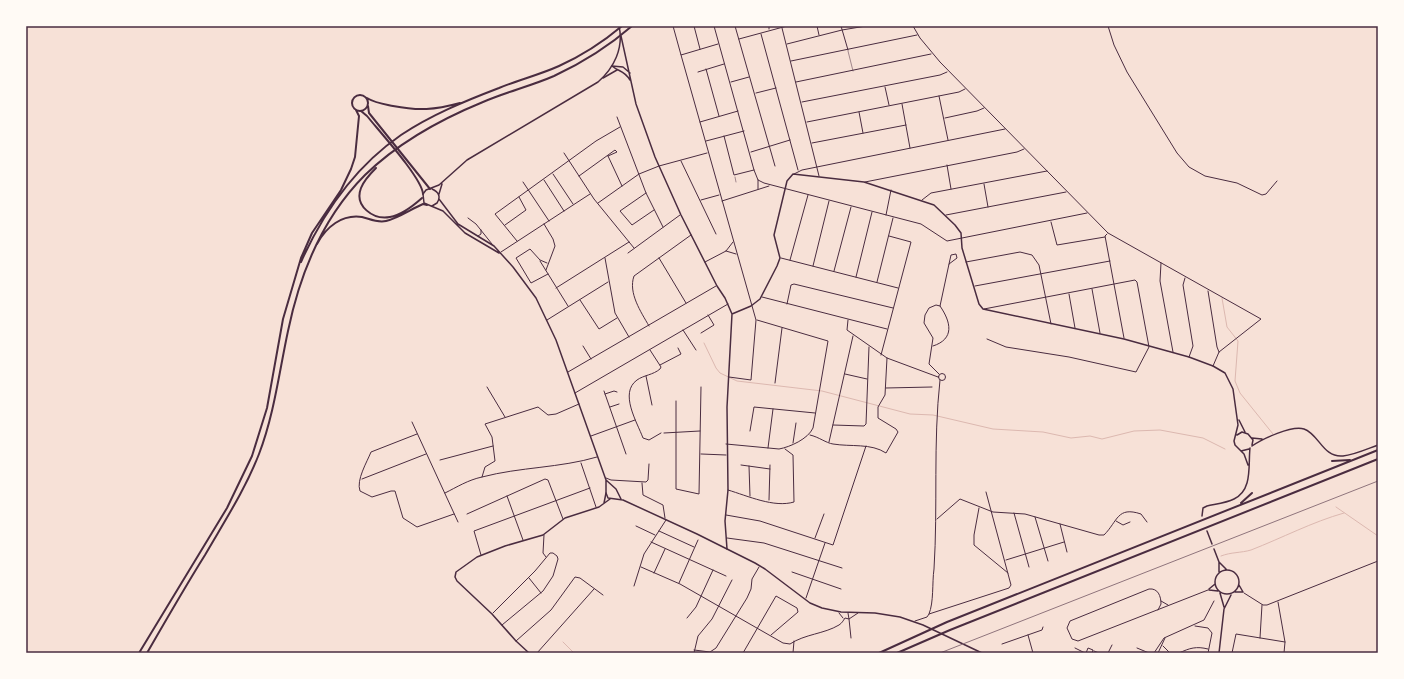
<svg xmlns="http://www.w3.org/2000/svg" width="1404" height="679" font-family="'PT Sans Narrow',sans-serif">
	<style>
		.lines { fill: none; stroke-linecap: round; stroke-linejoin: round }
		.stream { stroke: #dcb8b0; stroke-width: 1 }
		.service { stroke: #4a2c40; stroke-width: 0.5 }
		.minor { stroke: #4a2c40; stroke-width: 1 }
		.tertiary { stroke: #4a2c40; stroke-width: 1.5 }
		.secondary { stroke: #4a2c40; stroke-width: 1.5 }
		.motorway { stroke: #4a2c40; stroke-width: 2 }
		.rail { stroke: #8f747c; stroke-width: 1 }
		.neatline { fill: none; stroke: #4a2c40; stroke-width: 1.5 }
	</style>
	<rect width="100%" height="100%" fill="#f7e1d7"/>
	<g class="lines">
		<path class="stream" d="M1222 298 1227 327 1238 341 1235 381 1240 393 1273 434
			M704 343 716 368 720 373 737 381 822 391 910 414 933 415 993 429 1043 432 1071 438 1090 436 1102 439 1134 431 1160 430 1203 438 1225 449
			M1336 507 1378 536
			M1221 556C1231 552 1241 553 1251 550 1282 538 1312 522 1344 513
			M563 642 574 653"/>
		<path class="service" d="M848 51 853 71
			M735 177 736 182"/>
		<path class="minor" d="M673 26 681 55 718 44
			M694 26 700 49
			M714 26 754 170 758 180 764 183 921 224 947 241 1087 213
			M735 26 775 166
			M769 26V29
			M817 26 819 35
			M841 26 848 50
			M913 26 920 38 940 62 1108 233 1261 319 1219 352 1213 366
			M1108 26 1114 45 1127 72 1177 153 1189 167 1205 176 1237 183 1262 195 1266 194 1277 181
			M782 28 819 176
			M761 34 798 170
			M739 39 787 26
			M787 44 842 30 866 26
			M681 55 756 320 751 380 729 377
			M791 61 917 35
			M706 69 719 116
			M698 72 724 64
			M731 82 749 77
			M796 82 931 54
			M885 87 889 105
			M756 93 776 88
			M939 96 948 140
			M802 102 940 75 947 72
			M902 104 910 148
			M859 112 863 133
			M617 117 646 193 663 227
			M945 118 977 111 984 108
			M700 122 738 111
			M807 122 959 92 965 89
			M724 136 734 175 754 170
			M706 141 744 131
			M812 143 906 125
			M751 152 790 140
			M564 153 594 199 634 248
			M608 156 622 186
			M681 161 716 234
			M947 165 951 189
			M553 174 573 204
			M794 174 802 170 1005 129
			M579 176 615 150 617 152 608 156
			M544 180 564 211
			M758 180V189
			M523 182 549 221
			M865 182 1017 152 1024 149
			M984 184 988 207
			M646 193 620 211 632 225 654 210
			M701 200 719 195
			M922 200 931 193 1047 171
			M722 201 769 186
			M598 203 639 174 659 166 707 153
			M886 215 891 190
			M946 215 1066 192
			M468 218 476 224 492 244
			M1051 222 1057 245 1105 237
			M544 224 553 239 555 246 546 270
			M505 225 526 210 519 197
			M1107 234 1105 236 1124 338
			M478 236 481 234V230
			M517 241 495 214 596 141 620 127
			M726 251 736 254
			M501 252 590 194
			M628 253 680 215
			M605 258 615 313 629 337
			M659 258 686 303
			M781 258 898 288
			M790 260 808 195
			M540 261 568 306
			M705 262 726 251 733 242
			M966 262 1020 252 1032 255 1039 265 1051 324
			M547 263 540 260 530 249 516 258 531 283 548 274
			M1161 263 1160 281 1173 352
			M813 266 829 201
			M834 271 851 207
			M856 277 872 212
			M1185 278 1183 285 1193 346 1189 357
			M877 282 893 218
			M975 286 1110 261
			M556 288 629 242
			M1092 289 1100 333
			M1208 291 1217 347 1219 352
			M1069 294 1075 328
			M762 297 887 329
			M580 300 599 329 617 318
			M787 304 791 285 794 284 893 308
			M984 309 1135 280 1137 282 1149 347 1136 372 1069 357 1006 347 987 339
			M547 320 608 282
			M848 320 847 330 887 358 938 377
			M649 326C641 312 628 293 634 276L691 235
			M683 330 696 350
			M701 333 714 325 708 315
			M583 346 591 359
			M933 346C955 339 951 322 940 306L949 264 957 258 956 254 951 255 949 264
			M650 350 661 367 660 369C653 375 644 375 637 380 619 393 637 422 643 438L649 440 661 433
			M881 355 911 242 889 236
			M660 365 681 354 678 348
			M568 372 716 286
			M938.5 377a3.5 3.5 0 1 1 7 0a3.5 3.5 0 1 1-7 0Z
			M845 374 867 379
			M939 374 929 364 933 338 924 323 925 315 929 308 936 305 940 306
			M646 376 652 405
			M775 383 782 328
			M487 387 505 417
			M886 388 932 387
			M604 391 626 454
			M575 393 728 304
			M605 394 614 391 617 392
			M676 401V489L699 494 701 387
			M610 407 619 404
			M412 422 458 522
			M833 425 864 426 866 424 869 347
			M750 431 754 407 815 413
			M664 433 700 431
			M417 434 371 452C367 462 356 480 360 491L372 497 391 491H395L403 518 417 527 454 514
			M810 435C819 437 826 443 833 444 851 447 871 443 886 453L898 432 896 429 878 418V407L885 395 887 358
			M591 436 635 420
			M829 442 853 336
			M793 443 796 423
			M726 444 779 449C790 447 808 439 813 428L828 341 757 320
			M768 448 773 409
			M701 454 726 455
			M440 460 493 446
			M581 463 596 507
			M741 465 770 469
			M749 466 750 496
			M482 477 485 467 495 461 492 437 485 424 538 407 548 415 556 414 579 404
			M606 478 611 480 646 482 648 480 649 464
			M362 479 426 454
			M642 483 643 495 663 505 665 518
			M728 490C748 496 774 508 794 502L793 455 785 449
			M445 493C457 487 468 480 482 477 520 467 560 468 597 457
			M507 496 523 540
			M769 500 770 465
			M979 508 974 535V545L1008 573
			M1014 513 1029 567
			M467 514 545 479 548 480 563 519
			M726 515 760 521 833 545 866 446
			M1035 517 1048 561
			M937 519 960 499 993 512 1025 514 1099 535H1104C1118 521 1117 506 1141 514L1147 522
			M1116 521 1123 525 1130 522
			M1060 524 1067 552
			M636 526 655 535
			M659 531 694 547
			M544 535 543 553 546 557
			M727 538 764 543 842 568
			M815 538 824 514
			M651 542 726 576
			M481 555 474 531 590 488
			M1006 560 1064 542
			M641 567 680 584 783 643 790 644C805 634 824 634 839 625 842 623 843 621 845 618L849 619 851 638
			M792 572 841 589
			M654 573 665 549
			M529 578 541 593
			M679 583 698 540
			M634 586 644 554 666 520
			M1244 593 1263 605H1267L1378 561
			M806 598 825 543
			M1161 601 1168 605
			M1278 602 1285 642 1284 653
			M1158 610 1161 604C1161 596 1158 588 1149 589L1070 621 1067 628 1072 639 1078 641 1208 590
			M493 613 535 571 550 553H553L557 556 558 559 553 576 543 591 502 625
			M839 613 843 618
			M848 613 849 619 858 613
			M929 614C934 602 932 583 934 569 938 506 933 443 940 380
			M687 618 696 607 713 570
			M915 621 927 617 929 614 1009 588 1011 585 986 492
			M1195 626 1208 628 1212 633 1208 653
			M1028 635 1033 653
			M1260 638 1262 605
			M516 641 551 610 575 577 580 578 603 595
			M1002 644 1042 630 1043 627
			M1163 646 1170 653
			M1075 648 1085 653
			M1137 648 1149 653
			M694 650 710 652 716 648 747 598 751 589 752 579 759 567
			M1094 651 1099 653
			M537 653 594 589
			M694 653 698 636 712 619 732 580
			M743 653 776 596 797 608 798 612 771 635
			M793 653 794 641
			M966 653H970
			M1086 653 1088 648 1093 650 1092 653
			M1108 653 1112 645
			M1154 653 1164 638 1204 620 1214 601
			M1158 653 1165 638
			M1179 653C1190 648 1196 646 1208 649
			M1232 653 1236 634 1285 642"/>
		<path class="tertiary" d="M621 36 636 104 655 157 681 215 717 286 725 298 732 314 727 407 728 490 725 521 727 549
			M612 66C619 72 624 70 630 80
			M612 66 623 67 630 73
			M603 78 617 70
			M732 314 751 306 760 299 777 266 780 258 774 235 787 181 793 174 864 182 934 205 955 225 961 233 962 248 979 304 983 309 1124 339 1189 357 1213 366 1225 373 1233 389 1238 425 1234 441 1235 445 1244 454 1248 465
			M1239 420 1245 432
			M1237 435 1242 432 1248 434 1253 440 1252 445
			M1252 438 1262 439
			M1252 446C1262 439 1292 425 1304 429 1319 434 1323 458 1343 456 1354 455 1367 449 1378 445
			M1241 451 1249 449
			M604 503 606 493
			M1202 516 1203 508 1207 506C1216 504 1226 503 1234 499 1253 490 1248 465 1250 448
			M1207 531 1212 544
			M1214 549 1219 562V572
			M1219 562 1226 569
			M1215 582a12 12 0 1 1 24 0a12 12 0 1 1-24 0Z
			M1239 585 1243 592
			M1209 589 1215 584
			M1209 590 1218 591
			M1235 592H1243
			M1220 593 1224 607
			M529 653 516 641 492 614 457 581 455 577 456 572 477 557 505 546 543 535 565 518 599 507 610 499
			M1219 653 1224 609 1231 595"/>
		<path class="secondary" d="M439 194 442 184
			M439 199 458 224 494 246 513 267 536 298 556 340 606 480 616 489 621 499
			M432 206 437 203C441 197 439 192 432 189
			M499 253 465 233 443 211 424 203 423 194 426 190 439 185 467 160 598 82C614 68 624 48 619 26
			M606 480V493L608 498 623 500 697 534 755 563 765 569 810 603 822 608 841 612 875 613 900 617 923 625 982 653"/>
		<path class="motorway" d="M352 103a8 8 0 1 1 16 0a8 8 0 1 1-16 0Z
			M367 98C375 103 383 104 393 106 419 111 434 110 460 103
			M368 106 369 113 430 189
			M361 111 367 116C379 131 422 178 423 194
			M376 168C370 174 364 180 361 188 354 206 373 220 390 217 402 215 413 206 422 198
			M317 244C326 227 342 214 362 217 370 219 377 223 386 221 399 218 411 209 423 204L427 205
			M301 262C323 213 356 166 401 135 431 115 465 101 499 88 518 80 539 75 559 66 581 56 603 42 622 26
			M1332 461 1350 460
			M1241 503 1252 493
			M139 653 227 508 252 456 267 408 283 319 301 258 312 233 341 190 351 169 355 157 359 116 356 110
			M147 653C166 620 185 587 205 555 224 522 245 490 259 454 274 415 279 373 288 331 300 273 322 218 365 175 399 142 439 120 483 102 506 92 531 86 554 76 582 63 609 46 632 26
			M879 653 947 622 1378 450
			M897 653 950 630 1378 459"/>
		<path class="rail" d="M940 653 1378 481"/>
	</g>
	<rect width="1404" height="679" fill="none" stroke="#fffaf5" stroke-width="54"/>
	<rect x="27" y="27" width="1350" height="625" class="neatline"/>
</svg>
